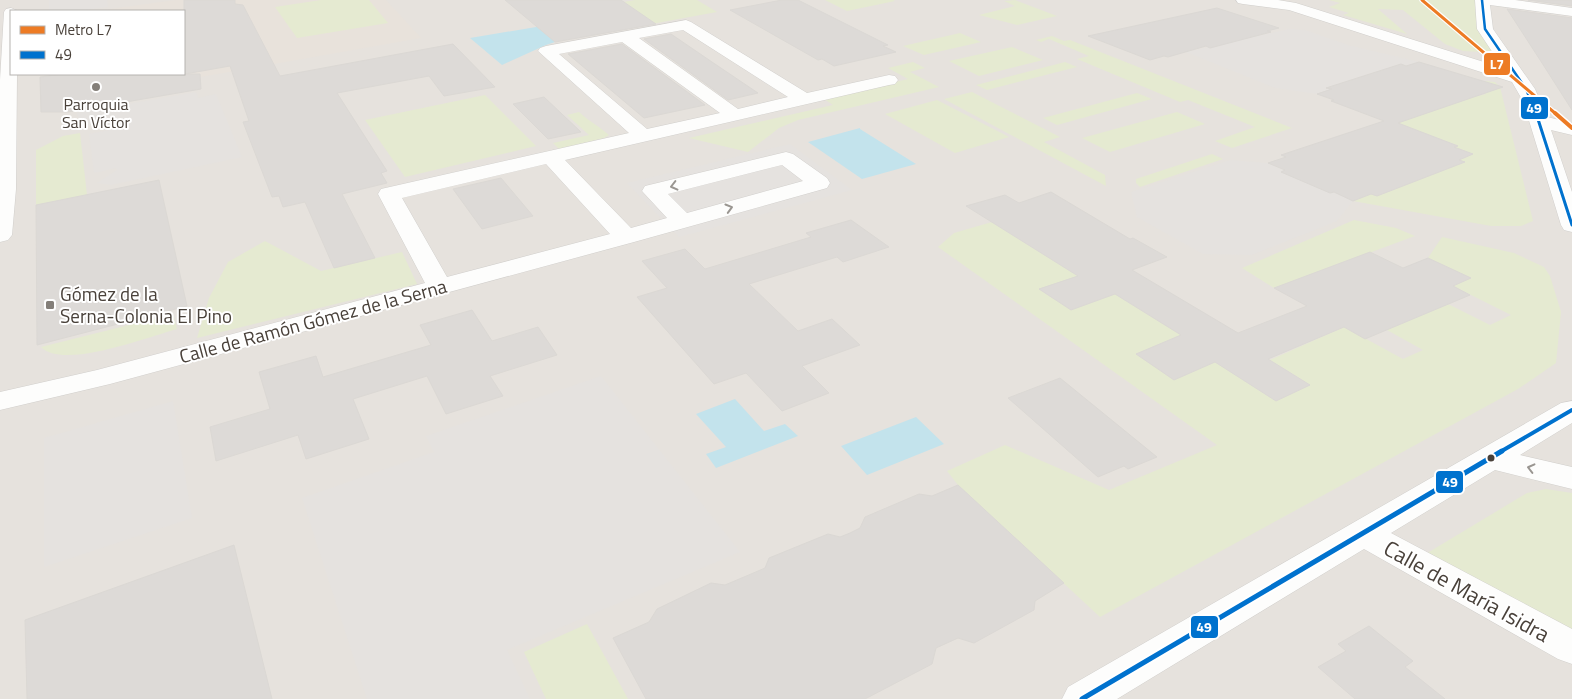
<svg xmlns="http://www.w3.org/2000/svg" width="1572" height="699" font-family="'Titillium Web',sans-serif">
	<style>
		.residential { fill: #e6e2dd; fill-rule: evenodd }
		.education { fill: #e8e2db }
		.green { fill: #e5ead1 }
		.parking { fill: #e5e2df }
		.water { fill: #c3e3ec }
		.building { fill: #dddad7; stroke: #dbd8d4 }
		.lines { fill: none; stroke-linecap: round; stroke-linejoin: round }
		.minor-casing { stroke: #d1cfcc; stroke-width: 1 }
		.minor { fill: #fdfdfc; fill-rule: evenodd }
		.bus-1-far3-casing { stroke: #fff; stroke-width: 5 }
		.bus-1-far2-casing { stroke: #fff; stroke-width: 6 }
		.bus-1-far1-casing { stroke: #fff; stroke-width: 8 }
		.bus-1-casing { stroke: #fff; stroke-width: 9 }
		.bus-1-far3 { stroke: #0072ce; stroke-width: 2.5 }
		.bus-1-far2 { stroke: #0072ce; stroke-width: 3 }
		.bus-1-far1 { stroke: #0072ce; stroke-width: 4 }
		.bus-1 { stroke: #0072ce; stroke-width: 5 }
		.metro-1-far1-casing { stroke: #fff; stroke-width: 5.5 }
		.metro-1-casing { stroke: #fff; stroke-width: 7 }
		.metro-1-far1 { stroke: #ed7b24; stroke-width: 3 }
		.metro-1 { stroke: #ed7b24; stroke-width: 4 }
		.oneway { stroke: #9a9691 }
		.poi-dot { fill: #847f79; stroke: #fff; stroke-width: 2 }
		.bus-dot { fill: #49413a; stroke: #fff; stroke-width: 2 }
		.labels { text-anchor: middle; stroke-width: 4; stroke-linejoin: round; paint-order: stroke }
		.far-poi-label { font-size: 16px; fill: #49413a; stroke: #fff }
		.poi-label { font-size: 19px; fill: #49413a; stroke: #fff; text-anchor: start }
		.street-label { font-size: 19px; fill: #49413a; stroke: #fff }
		.near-street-label { font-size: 22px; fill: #49413a; stroke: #fff }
		.line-badge { stroke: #fff; stroke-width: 2 }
		.badge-label { font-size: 14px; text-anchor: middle; font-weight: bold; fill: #fff }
	</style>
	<rect width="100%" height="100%" fill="#f3f1ee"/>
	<path class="residential" d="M0 0H1572V699H0ZM11 11H184V74H11Z"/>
	<path class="education" d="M176 0H386L421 38 155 85 152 74H184V11H95Z"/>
	<path class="green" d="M321 0H369L388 23 297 38 275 7Z
		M635 0H697L717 12 591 35 560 13Z
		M825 0H893L895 1 847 11Z
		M1015 0 1057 16 1017 25 979 15 1015 6 1004 1Z
		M1329 0H1478L1496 53 1463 51 1445 44 1403 10 1378 9 1407 34 1343 15 1349 13 1329 7 1340 3Z
		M960 33 981 42 924 55 903 46Z
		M1052 36 1064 41 1070 40 1292 128 1232 148 1215 141 1255 127 1188 100 1180 102 1077 59 1089 56 1049 39 1041 42 1036 40Z
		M1012 47 1043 60 979 76 949 61Z
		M913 62 925 68 910 72 939 87 798 120 779 128 748 152 689 138 833 105 824 99 908 79 888 68Z
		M1065 62 1077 67 987 90 976 85Z
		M1483 81 1495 82 1500 87 1533 221 1521 226H1491L1353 201 1371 194 1377 196 1464 162 1459 160 1472 154 1454 147 1457 145 1389 122 1437 106 1443 108 1472 94 1478 96 1486 94 1482 91 1479 82Z
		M972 92 1060 137 1044 142 1105 175 1106 186 944 99Z
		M1137 93 1152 99 1057 125 1043 118Z
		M485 95 536 146 405 177 365 120Z
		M937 100 1009 137 955 153 885 114Z
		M579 112C590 122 600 127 609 135L604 138 559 149 553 143 589 135 567 115Z
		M1177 112 1205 124 1110 152 1082 138Z
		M80 133 87 195 36 205V150L63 136Z
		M1212 154 1223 159 1140 187 1136 183V179Z
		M1354 220 1396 228 1415 236 1274 288 1242 268Z
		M992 222 1078 276 1039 289 1071 310 1115 294 1181 335 1136 354 1174 380 1215 362 1276 401 1310 385 1270 360 1344 327 1403 359 1423 350 1387 330 1448 304 1490 325 1511 315 1453 286 1471 278 1428 258 1442 237 1514 253 1544 267 1550 276 1561 312 1556 363 1518 389 1100 617 958 485 947 471 1005 445 1109 490 1217 445 938 247 954 233Z
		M265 241 321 271 402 252 417 284 197 338 209 298 228 262Z
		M173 314 177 329C148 337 63 370 41 347Z
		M1546 489 1572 493V641L1419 558 1527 493Z
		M587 624 628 699H546L524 652Z"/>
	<path class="parking" d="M49 0H107L108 7 76 11H49Z
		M1289 29 1305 30 1348 45 1419 62 1406 66 1401 64 1376 75 1371 73 1356 78 1360 80 1327 87 1332 89 1317 94 1275 88 1186 52Z
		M196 92 198 98 216 94 242 157 111 185 97 183 117 170 116 168 94 173 89 134 109 130V125L104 124 81 126 77 113Z
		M790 144 852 190 679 237 627 183Z
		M1230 160 1268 163 1285 170 1282 172 1330 193 1334 192 1353 201 1337 221 1252 255 1203 254 1137 217 1131 192Z
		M601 376 740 552 507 650 530 699H367L302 498 434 452 426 436Z
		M173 401 192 518 44 567V438Z"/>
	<path class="water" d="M572 21 558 41 546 45 502 65 470 38Z
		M860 128V129L916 164 862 179 808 142Z
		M735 399 764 431 785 424 798 436 716 468 706 454 726 447 696 414Z
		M916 417 944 444 867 475 841 446Z"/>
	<path class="building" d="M184 0H235V4L243 5 280 76 453 44 495 87 444 96 429 76 337 93 387 171 381 173 387 183 342 194 375 258 334 268 305 202 283 207 279 196 272 197 243 122 249 121 230 66 185 74H200L201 89 68 112H41L40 77 62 74H184Z
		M505 0H621L656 24 555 42Z
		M782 0H798L888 45 883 46 896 52 834 66 822 59 818 60 730 10Z
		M1528 0H1572V6Z
		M1217 8 1279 28 1267 31 1271 32 1210 48 1206 46 1168 57 1164 56 1150 60 1088 36Z
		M1507 9 1572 18V110L1542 63Z
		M671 34 712 62 758 93 728 100 644 39Z
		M622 44 705 105 644 118 568 54Z
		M1419 62 1503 87 1398 123 1458 146 1454 147 1473 154 1459 160 1465 162 1377 196 1371 194 1353 201 1334 192 1330 193 1281 172 1285 170 1268 163 1286 157 1281 155 1384 121 1331 101 1334 100 1317 94 1332 89 1326 88 1401 64 1406 66Z
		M544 97 581 132 548 139 513 104Z
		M501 178 533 216 482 229 453 189Z
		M159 180 187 306 37 345 36 205Z
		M1051 192 1130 239 1133 238 1167 257 1132 270 1238 333 1307 306 1274 288 1370 252 1403 268 1428 258 1471 278 1453 286 1470 295 1365 339 1344 327 1268 359 1310 385 1276 401 1215 362 1174 380 1136 354 1181 335 1115 294 1071 310 1039 289 1078 276 966 206 1005 195 1019 203Z
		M851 220 889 247 843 262 837 257 749 284 798 331 832 319 860 345 802 366 829 393 782 411 746 373 714 384 637 297 667 288 642 261 685 249 705 269 811 237 806 233Z
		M472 310 492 341 538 327 557 355 490 376 503 396 446 414 427 376 353 399 369 439 306 459 298 435 216 461 210 427 270 409 259 372 316 356 323 377 431 345 420 325Z
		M1060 378 1157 457 1128 469 1124 466 1098 477 1008 398Z
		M958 485 1064 583 1035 601 1034 610 974 643 958 638 936 648 932 664 865 699H646L613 638 649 622 657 609 711 583 725 585 744 577 765 568 769 558 828 534 840 537 850 533 860 528 865 517 919 494 932 496Z
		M234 545 272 699H27L25 620Z
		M1369 626 1413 661 1405 667 1445 699H1355L1318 667 1346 651 1338 644Z"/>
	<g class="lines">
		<defs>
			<path id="minor" d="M1236 0H1278L1296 3 1503 68 1477 29 1475 0H1515L1572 8V16L1490 5 1493 29 1535 89 1547 117 1572 123V135L1551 130 1572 192V232L1564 230 1561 225 1523 101 1512 82 1289 10 1243 4 1238 3Z
				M11 8 18 11H11V74H17L16 189 12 235 8 240 0 242V80L4 12 6 9Z
				M686 20 691 22 807 93 889 75 895 76 898 80 895 84 889 85 565 160 631 228 667 218 642 191 645 186 786 152 793 154 827 178 830 183 827 188 634 242 110 384 0 410V392L97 370 425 283 378 194 381 189 629 133 538 51 540 48 546 46ZM683 30 788 97 738 109 639 38ZM622 42 720 113 647 129 559 54ZM546 164 610 234 447 277 402 198ZM782 165 803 181 687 213 668 194Z
				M1572 401V423L1520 455 1572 467V489L1495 470 1391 533 1572 629V664L1558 659 1364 549 1117 699H1062L1068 687 1561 403Z"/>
		</defs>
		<use href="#minor" class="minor-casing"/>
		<use href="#minor" class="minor"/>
		<defs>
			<path id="bus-1-far3" d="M1482 0 1485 29 1526 89 1536 114"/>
			<path id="bus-1-far2" d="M1536 113 1572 225"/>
			<path id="bus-1-far1" d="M1500 452 1572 410"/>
			<path id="bus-1" d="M1082 699 1502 451"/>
		</defs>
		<use href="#bus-1-far3" class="bus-1-far3-casing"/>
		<use href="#bus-1-far2" class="bus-1-far2-casing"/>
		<use href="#bus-1-far1" class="bus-1-far1-casing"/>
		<use href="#bus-1" class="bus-1-casing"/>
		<use href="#bus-1-far3" class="bus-1-far3"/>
		<use href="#bus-1-far2" class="bus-1-far2"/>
		<use href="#bus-1-far1" class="bus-1-far1"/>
		<use href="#bus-1" class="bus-1"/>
		<defs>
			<path id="metro-1-far1" d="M1422 0 1556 114"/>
			<path id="metro-1" d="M1555 113 1572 128"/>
		</defs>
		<use href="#metro-1-far1" class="metro-1-far1-casing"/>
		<use href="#metro-1" class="metro-1-casing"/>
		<use href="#metro-1-far1" class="metro-1-far1"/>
		<use href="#metro-1" class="metro-1"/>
	</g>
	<defs><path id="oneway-chevron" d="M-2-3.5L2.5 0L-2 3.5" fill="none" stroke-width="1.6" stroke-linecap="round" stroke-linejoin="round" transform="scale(1.25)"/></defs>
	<g class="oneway">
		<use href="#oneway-chevron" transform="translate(674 186) rotate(166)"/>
		<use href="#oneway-chevron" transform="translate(729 208) rotate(-16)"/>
		<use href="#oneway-chevron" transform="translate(1531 468) rotate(-166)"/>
	</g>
	<g class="poi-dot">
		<circle cx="96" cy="87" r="5"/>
		<rect x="45" y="300" width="10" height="10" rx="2.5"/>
	</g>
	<circle class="bus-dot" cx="1491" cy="458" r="4.5"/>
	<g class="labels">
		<g class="far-poi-label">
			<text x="96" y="110">Parroquia<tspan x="96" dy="18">San Víctor</tspan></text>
		</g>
		<g class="poi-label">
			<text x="60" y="301">Gómez de la<tspan x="60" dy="22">Serna-Colonia El Pino</tspan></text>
		</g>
		<g class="street-label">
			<text transform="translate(313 321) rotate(-15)" y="7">Calle de Ramón Gómez de la Serna</text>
		</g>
		<g class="near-street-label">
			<text transform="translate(1467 591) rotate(29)" y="8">Calle de María Isidra</text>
		</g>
	</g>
	<g class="line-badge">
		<rect x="1483" y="52" width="28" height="24" rx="5" fill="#ed7b24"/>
		<rect x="1520" y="96" width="29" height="24" rx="5" fill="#0072ce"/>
		<rect x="1435" y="470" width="29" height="24" rx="5" fill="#0072ce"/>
		<rect x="1190" y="615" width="29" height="24" rx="5" fill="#0072ce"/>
	</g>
	<g class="badge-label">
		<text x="1497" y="69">L7</text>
		<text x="1534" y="113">49</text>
		<text x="1450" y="487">49</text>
		<text x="1204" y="632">49</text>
	</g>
	<rect x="10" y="10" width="175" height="65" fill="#ffffff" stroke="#b6b3b0"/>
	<rect x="20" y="26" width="25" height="8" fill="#ed7b24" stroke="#b6b3b0"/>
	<text x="55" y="35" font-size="15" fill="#49413a">Metro L7</text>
	<rect x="20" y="51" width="25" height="8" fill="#0072ce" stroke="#b6b3b0"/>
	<text x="55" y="60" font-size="15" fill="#49413a">49</text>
</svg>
